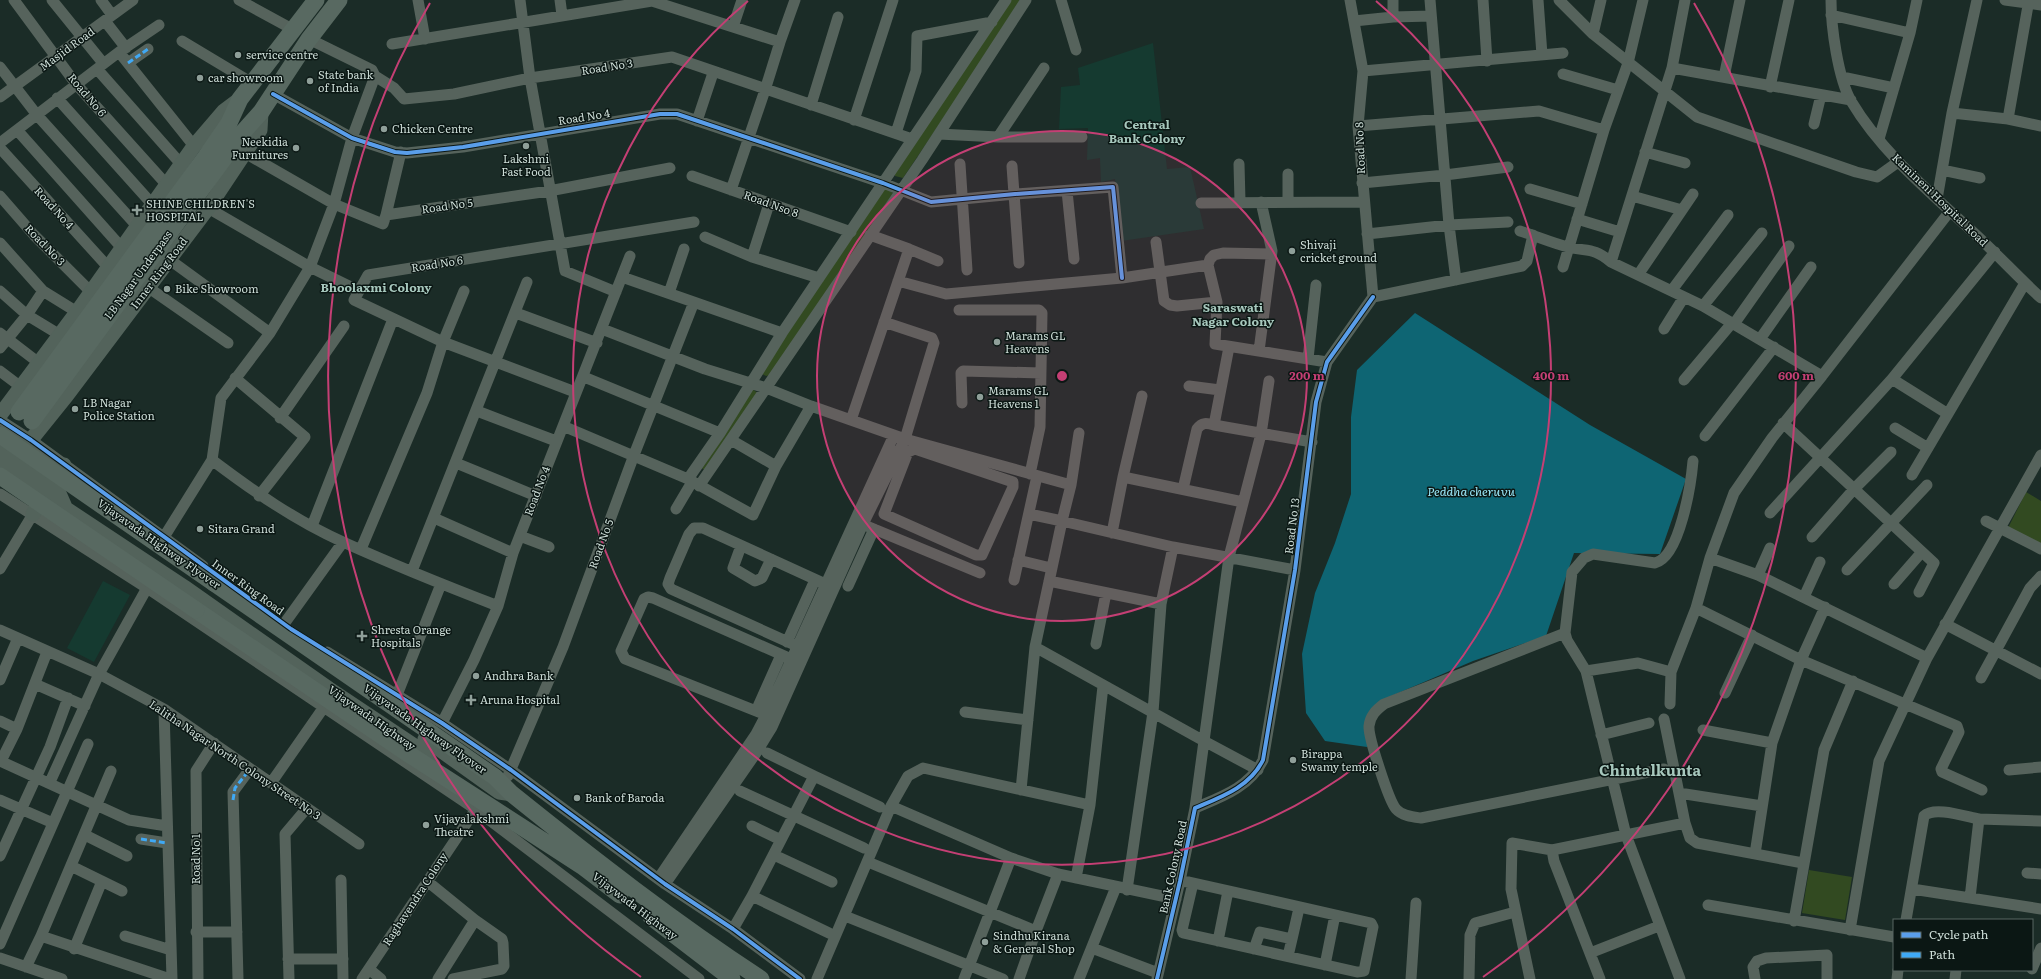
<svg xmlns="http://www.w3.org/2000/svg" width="2041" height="979" font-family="Literata,serif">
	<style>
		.built { fill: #153a30 }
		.green { fill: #324a21 }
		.water { fill: #0e6573 }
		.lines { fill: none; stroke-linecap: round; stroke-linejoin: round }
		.minor { stroke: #56635c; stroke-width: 11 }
		.major { stroke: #53635b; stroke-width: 15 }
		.highway { stroke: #586961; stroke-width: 17 }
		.highway-bridge { stroke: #586961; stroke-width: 17 }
		.quiet { stroke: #3fa9f5; stroke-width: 3; stroke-dasharray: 6 3; stroke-linecap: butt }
		.cycleway-casing { stroke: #0b1714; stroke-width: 6 }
		.cycleway { stroke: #5a9eea; stroke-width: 4 }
		.ring { fill: none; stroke: #c43f74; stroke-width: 2 }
		.poi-dot { fill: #8f9f99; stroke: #0b1714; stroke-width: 1.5 }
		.labels { text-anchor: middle; stroke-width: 3; stroke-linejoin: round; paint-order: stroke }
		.street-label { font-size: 11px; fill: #cdddd7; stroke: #0b1714 }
		.poi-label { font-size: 11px; fill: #cdddd7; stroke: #0b1714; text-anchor: start }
		.neighbourhood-label { font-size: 12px; font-weight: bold; fill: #a7c8bd; stroke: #0b1714 }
		.water-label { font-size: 12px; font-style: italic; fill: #9ae8f9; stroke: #0b1714 }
		.district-label { font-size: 15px; font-weight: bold; fill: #a7c8bd; stroke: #0b1714 }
		.centre { fill: #c43f74; stroke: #0b1714; stroke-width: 2 }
		.ring-label { font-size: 12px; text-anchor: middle; font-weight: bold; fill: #c43f74; stroke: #0b1714; stroke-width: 3; stroke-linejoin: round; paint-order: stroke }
	</style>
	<rect width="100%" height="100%" fill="#1b2c27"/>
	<path class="built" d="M1153 43 1167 169 1190 167 1204 229 1121 241 1115 179 1101 182 1100 158 1087 160 1088 128 1059 129 1061 87 1080 85 1078 68Z
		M103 581 130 595 94 662 67 648Z"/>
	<path class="green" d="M1011 0H1019L1021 3 903 178 895 176V172Z
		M885 188 893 193 771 375 766 376 762 374V369Z
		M752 389 758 393 706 471 700 467Z
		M2026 492 2041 501V547L2008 528Z
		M1809 870 1852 877 1845 920 1802 913Z"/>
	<path class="water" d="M1415 313 1590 425 1686 479 1660 554 1574 553 1546 636 1473 661 1382 700 1367 747 1325 741 1306 713 1302 654 1315 593 1335 543 1351 494V417L1357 370Z"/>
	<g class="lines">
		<path class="minor" d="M14 0 76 84 166 184
			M52 0 103 63
			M101 0 112 15
			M239 0 294 30
			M418 0 425 39
			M520 0 530 78 565 271 616 292
			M560 0 562 15
			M1061 0 1076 50
			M1350 0 1363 71 1358 126 1373 297
			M1393 0V17L1431 16
			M1430 0 1449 225 1456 280
			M1483 0 1487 61
			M1538 0 1542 55
			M1559 0 1593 34 1697 117 1856 172 1877 177 1898 162
			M1831 0C1831 27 1838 78 1851 101 1882 153 1930 192 1973 232 1996 253 2018 277 2041 298
			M2005 0 2041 5
			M1831 15 1910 33 1879 139
			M105 21 126 48
			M1354 21 1393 17
			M733 27 742 0
			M1910 33 1917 0
			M1593 34 1601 0
			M309 39 372 70 375 76 394 88 404 99 454 94 530 78 672 57 912 139
			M182 41 252 83
			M392 44 652 1 780 42 795 0
			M119 52 159 25
			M128 63 148 49
			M0 67 37 115 137 226
			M1672 68 1851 100
			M97 69 181 164
			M1363 71 1563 53
			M1563 74 1618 90
			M1724 77 1740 0
			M1842 77 1894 88
			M1770 87 1789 0
			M273 94 352 138 395 152 407 153 463 147 660 114H677L883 183 931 202 1015 194 1113 187 1122 278
			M0 97 133 0
			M57 98 152 204
			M811 105 838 17
			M1952 113 2008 119 2041 126
			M2008 119 2029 0
			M854 120 893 0
			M697 121 713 73
			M1814 124 1821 95
			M1358 126 1539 111 1604 130
			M17 130 122 248
			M896 133 916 71 917 36 992 22
			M939 134 998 137H1082
			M998 137 1044 68
			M0 143 119 52 194 146
			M0 148 108 267
			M1645 152 1685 163
			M245 153 334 204 383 224 386 215 549 191 670 168
			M960 164 967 270
			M1239 164 1240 201
			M1012 166 1019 263
			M1942 170 1980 178
			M692 176 851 232
			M1362 183 1445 175 1508 167
			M1530 189 1582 204
			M731 190 765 90 780 42
			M1067 191 1074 259
			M0 196 34 235 91 292
			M1632 196 1682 210
			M1937 199 1952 113 1977 0
			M1288 202V174
			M1201 203 1364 202
			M208 208 310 267 359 291
			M386 215 401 152
			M1577 219 1620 232
			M1520 231C1536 236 1552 243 1568 247 1588 252 1593 247 1611 262L1703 306 1822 376 1950 211
			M1367 234 1449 225 1508 222
			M705 237 752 257 819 278
			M1156 242 1164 301 1170 305 1177 306 1217 302
			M0 243 43 291 77 312
			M909 249 938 261
			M1271 254 1223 253 1214 255 1210 259 1208 265 1217 302 1215 344 1327 362
			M752 257 769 204
			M170 260 270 333
			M1611 262 1672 68 1685 0
			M1563 267 1604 130 1628 63 1643 0
			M1638 275 1693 194
			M622 277 782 333
			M898 281 946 294 1122 278 1208 265
			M149 288 228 343
			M1672 290 1728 215
			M0 291 27 315 60 335
			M669 293 684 249
			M1373 297 1522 266 1527 261 1533 235
			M1703 306 1762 233
			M959 310H1039L1042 313 1040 427 1030 474
			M516 313 597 343
			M1734 324 1789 246
			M602 329 705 369 766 388 811 406 905 439 1071 485 1062 521 1029 514
			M1664 329 1684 297
			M0 333 39 363
			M1760 339 1811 267
			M0 348 27 315 43 291
			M1259 351 1272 251 1261 202
			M1308 359 1316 285
			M0 371 21 387
			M584 377 720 433
			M235 378 305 437 259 496
			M1892 379 1948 414
			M1684 380 1732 323
			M1189 386 1220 390
			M575 392 443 342 354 300 368 275 694 222
			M962 403 961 373 963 371 1041 373
			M477 411 556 441
			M280 418 344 326
			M0 420 31 440 203 566
			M851 420 909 249 870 235
			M1783 423 1934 563 1919 592
			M1214 425 1312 442
			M563 426 688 479 753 515 776 466
			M1895 428 1928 448
			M1705 436 1774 347
			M731 440 776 466 811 406
			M891 450 906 457 908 452 915 449 1013 482V487L982 555H976L884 514 906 457
			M212 460C253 491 296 521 343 542 394 565 446 586 498 606
			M456 463 536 496
			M1912 475 2025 283
			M1123 477 1243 502
			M688 479 720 433 782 333 1006 0
			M1071 485 1079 433
			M699 486 922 160 1026 0
			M1183 489 1197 429C1202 422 1207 423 1214 425L1229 347
			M0 494 147 588 475 809 699 979
			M676 509 692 482
			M1770 513 1892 379 1995 252
			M434 518 513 553
			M1986 521 2041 549
			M857 522 980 573
			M312 526 393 319
			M1112 533 1123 477 1142 396
			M520 536 549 547
			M164 537 212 460 221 398 270 333 310 267 334 204 352 138 375 76
			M1812 537 1854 489 1891 452
			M741 546 733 568 755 581 762 578 771 559
			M361 549 427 393 443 342 464 291
			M1710 558 1758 575 1927 658
			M1018 560 1051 568
			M0 569 33 514
			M1847 570 1927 485
			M412 571 527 282
			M1758 575 1770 548
			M1014 580 1037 476
			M1049 581 1161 604
			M1894 584 1921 553
			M848 586 874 529
			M1804 597 1820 562
			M1696 608 1801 660 1957 726 1959 732 1941 769 1942 772 1982 790
			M284 624 343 542
			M1945 624 2041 674
			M0 630 99 674 164 709 359 844
			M1565 633 1384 704C1376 710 1370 716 1369 726 1368 737 1389 801 1396 809 1402 816 1413 817 1421 818L1664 769
			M787 642 815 580
			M1096 644 1106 593
			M797 646 671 589 668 584 670 578 689 534 694 528H703L832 587
			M327 652 442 723 511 770 665 884 733 929 800 979
			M1586 671 1638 663 1671 672
			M1981 678 2030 588 2041 576
			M0 680 18 638
			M35 684 85 706
			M1725 693 1752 635
			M397 695 441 584
			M1670 704 1671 672 1696 608 1710 558 1734 493 1772 438 1822 376
			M164 709 172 979
			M756 711 781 655
			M965 712 1028 720
			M766 715 625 659 621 651 644 599 648 597 653 598 798 662
			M1664 719 1685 823 1690 838 1697 843 1803 863
			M0 721 17 729
			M442 723 474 660 498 606 513 553 630 256
			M1703 730 1772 743
			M1601 735 1649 723
			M767 753 814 776
			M0 761 129 820 167 826
			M1 761 17 729 47 652
			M1258 770 1204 741 1229 557 1261 434 1269 381
			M2009 770 2041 767
			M508 776 563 647 634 455 694 302
			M50 782 99 674 147 588
			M271 783 324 707
			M1021 790 1035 647
			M740 791 864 848
			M1679 793 1762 806
			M0 800 53 823
			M891 806 1011 858 1058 874 1176 899
			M1195 808 1204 741 1035 647 1062 521 1173 547 1295 570
			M752 826 781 840
			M85 835 127 856
			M141 839 167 843
			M1755 854 1772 743 1801 660 1825 607
			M774 855 832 882
			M0 856 50 747 68 698
			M868 862 1036 931 1019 979
			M71 866 122 891
			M2027 873 2041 874
			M1076 878 1090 805 1103 686
			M658 879 756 734 766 715 894 435
			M341 880 343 979
			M427 881 475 920 438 979
			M1180 881 1189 882 1371 923 1373 927 1364 971 1357 972 1183 933 1182 930 1193 883
			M665 884 756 753 772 727 863 524 905 439 934 343 932 338 884 322
			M1912 889 2041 909
			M1127 890 1153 712 1161 604 1173 547
			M752 896 829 933
			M1970 898 1979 819 2041 821
			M1708 905 1894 937
			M845 916 1003 979
			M1906 920 1924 816C1934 806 1964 816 1979 819
			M1794 921 1824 750 1853 681
			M733 929 752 896 814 776 880 807
			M1850 930 1879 761 1927 658 2041 455
			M1036 931 1058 874
			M196 932H237
			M41 936 170 979
			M125 936 171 950
			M1292 939 1299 908
			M1218 941 1228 891
			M0 944 88 744
			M1092 948 1158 973
			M74 949 102 881
			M1254 949 1260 932 1292 939 1288 956
			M1590 953 1659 926
			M0 958 62 979
			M288 959H343
			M1325 965 1335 915
			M26 967 41 936 111 771
			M369 969 381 979
			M2032 969 2041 948
			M198 979 196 771 214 743
			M238 979 233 792 250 769
			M289 979 285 834 307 808
			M362 979 480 803
			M453 979 502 969 504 966 503 943 502 939 475 920
			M817 979 891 806 908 776 923 768 1090 805
			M964 979 1011 858
			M1079 979 1116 887
			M1157 979 1180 881 1195 808C1221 797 1250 787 1263 760L1295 570 1316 402 1327 362 1373 297
			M1411 979 1416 903
			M1469 979 1470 935 1475 923 1515 912
			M1530 979 1511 889 1512 843 1552 850
			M1600 979 1554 861 1552 850 1685 823
			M1680 979 1626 835 1586 671 1567 640 1565 633 1572 572 1584 558 1593 554 1655 563C1680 557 1691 484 1693 461
			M1755 979 1753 967 1757 961 1766 958 1827 955V979
			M1897 979 1898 970
			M1955 979 1956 970"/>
		<path class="major" d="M0 415 77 312 194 146 224 111 240 99
			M0 449 58 491 65 507
			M0 465 184 587 329 689 413 745 433 765
			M1 477 67 395 208 208 260 130 261 112
			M52 485 64 465
			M33 514 44 495
			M425 739 499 792 512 794"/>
		<path class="highway" d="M19 412 207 155 229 123 240 99 316 0
			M32 421 244 131 261 112 309 39 339 0
			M214 583 495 777 512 794C593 859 674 922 761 979
			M196 610 404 751 582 866 620 895
			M651 917 732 979"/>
		<path class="highway-bridge" d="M0 435 214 583
			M0 476 196 610"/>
		<path class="quiet" d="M128 63 148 49
			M233 800 235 788 250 769
			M141 839 167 843"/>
		<defs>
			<path id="cycleway" d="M273 94 352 138 395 152 407 153 463 147 660 114H677L883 183 931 202 1015 194 1113 187 1122 278
				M0 420 31 440 291 629 442 723 511 770 665 884 733 929 800 979
				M1157 979 1180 881 1195 808C1221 797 1250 787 1263 760L1295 570 1316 402 1327 362 1373 297"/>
		</defs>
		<use href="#cycleway" class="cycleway-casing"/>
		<use href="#cycleway" class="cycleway"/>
	</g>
	<circle cx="1062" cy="376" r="245" fill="#c43f74" fill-opacity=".12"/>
	<g class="ring">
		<circle cx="1062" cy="376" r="245"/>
		<path d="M1376 1A489 489 0 1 1 748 1"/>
		<path d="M641 977A734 734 0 0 1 430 3M1694 3A734 734 0 0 1 1483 977"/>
	</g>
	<g class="poi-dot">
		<circle cx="238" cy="55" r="4"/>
		<circle cx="200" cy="78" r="4"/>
		<circle cx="310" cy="81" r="4"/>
		<circle cx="384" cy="129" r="4"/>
		<circle cx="526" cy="146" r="4"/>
		<circle cx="296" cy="148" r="4"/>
		<path d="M135 204h4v4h4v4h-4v4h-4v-4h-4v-4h4z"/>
		<circle cx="1292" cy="251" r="4"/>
		<circle cx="167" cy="289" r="4"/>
		<circle cx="997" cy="342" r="4"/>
		<circle cx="980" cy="397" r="4"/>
		<circle cx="75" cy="409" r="4"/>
		<circle cx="200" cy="529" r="4"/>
		<path d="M360 630h4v4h4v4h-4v4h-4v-4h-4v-4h4z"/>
		<circle cx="476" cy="676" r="4"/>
		<path d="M469 694h4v4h4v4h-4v4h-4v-4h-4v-4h4z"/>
		<circle cx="1293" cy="760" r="4"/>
		<circle cx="577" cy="798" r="4"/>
		<circle cx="426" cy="825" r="4"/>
		<circle cx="985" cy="942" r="4"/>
	</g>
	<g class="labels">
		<g class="street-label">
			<text transform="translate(67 49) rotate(-36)" y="4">Masjid Road</text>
			<text transform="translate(607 67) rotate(-9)" y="4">Road No 3</text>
			<text transform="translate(87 95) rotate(50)" y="4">Road No 6</text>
			<text transform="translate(584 117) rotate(-9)" y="4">Road No 4</text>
			<text transform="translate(1360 148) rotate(-92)" y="4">Road No 8</text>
			<text transform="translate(1940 200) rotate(44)" y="4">Kamineni Hospital Road</text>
			<text transform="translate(771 204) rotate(20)" y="4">Road Nso 8</text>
			<text transform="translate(447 206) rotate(-8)" y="4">Road No 5</text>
			<text transform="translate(54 208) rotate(48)" y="4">Road No 4</text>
			<text transform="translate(45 245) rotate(46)" y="4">Road No 3</text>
			<text transform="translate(437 264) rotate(-9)" y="4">Road No 6</text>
			<text transform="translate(159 273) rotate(-53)" y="4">Inner Ring Road</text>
			<text transform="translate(138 275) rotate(-54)" y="4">LB Nagar Underpass</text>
			<text transform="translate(537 491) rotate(-69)" y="4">Road No 4</text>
			<text transform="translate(1292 526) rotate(-83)" y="4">Road No 13</text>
			<text transform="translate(159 544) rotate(35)" y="4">Vijayavada Highway Flyover</text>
			<text transform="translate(601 544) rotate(-70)" y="4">Road No 5</text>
			<text transform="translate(248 587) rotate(36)" y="4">Inner Ring Road</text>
			<text transform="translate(372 718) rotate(35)" y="4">Vijaywada Highway</text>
			<text transform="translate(425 729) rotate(35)" y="4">Vijayavada Highway Flyover</text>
			<text transform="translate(235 760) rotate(34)" y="4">Lalitha Nagar North Colony Street No 3</text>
			<text transform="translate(196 859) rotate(-90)" y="4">Road No 1</text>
			<text transform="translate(1173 867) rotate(-78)" y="4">Bank Colony Road</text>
			<text transform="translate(415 899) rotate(-57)" y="4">Raghavendra Colony</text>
			<text transform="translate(635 906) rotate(37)" y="4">Vijaywada Highway</text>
		</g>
		<g class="poi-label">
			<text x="246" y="59">service centre</text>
			<text x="318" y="79">State bank<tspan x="318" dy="13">of India</tspan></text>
			<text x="208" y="82">car showroom</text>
			<text x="392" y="133">Chicken Centre</text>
			<text x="288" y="146" text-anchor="end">Neekidia<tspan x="288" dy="13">Furnitures</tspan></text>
			<text x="526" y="163" text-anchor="middle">Lakshmi<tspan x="526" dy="13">Fast Food</tspan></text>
			<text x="146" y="208">SHINE CHILDREN'S<tspan x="146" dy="13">HOSPITAL</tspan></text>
			<text x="1300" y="249">Shivaji<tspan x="1300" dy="13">cricket ground</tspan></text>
			<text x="175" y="293">Bike Showroom</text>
			<text x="1005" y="340">Marams GL<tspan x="1005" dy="13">Heavens</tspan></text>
			<text x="988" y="395">Marams GL<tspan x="988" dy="13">Heavens 1</tspan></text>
			<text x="83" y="407">LB Nagar<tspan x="83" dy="13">Police Station</tspan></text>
			<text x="208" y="533">Sitara Grand</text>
			<text x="371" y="634">Shresta Orange<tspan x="371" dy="13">Hospitals</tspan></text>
			<text x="484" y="680">Andhra Bank</text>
			<text x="480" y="704">Aruna Hospital</text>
			<text x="1301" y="758">Birappa<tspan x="1301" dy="13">Swamy temple</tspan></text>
			<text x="585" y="802">Bank of Baroda</text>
			<text x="434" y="823">Vijayalakshmi<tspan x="434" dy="13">Theatre</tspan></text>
			<text x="993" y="940">Sindhu Kirana<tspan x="993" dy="13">&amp; General Shop</tspan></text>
		</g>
		<g class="neighbourhood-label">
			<text x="1147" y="129">Central<tspan x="1147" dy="14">Bank Colony</tspan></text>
			<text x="376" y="292">Bhoolaxmi Colony</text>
			<text x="1233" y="312">Saraswati<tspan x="1233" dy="14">Nagar Colony</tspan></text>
		</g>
		<g class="water-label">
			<text x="1471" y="496">Peddha cheruvu</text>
		</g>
		<g class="district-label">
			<text x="1650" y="776">Chintalkunta</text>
		</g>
	</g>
	<circle cx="1062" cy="376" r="6" class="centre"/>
	<g class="ring-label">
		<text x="1307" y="380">200 m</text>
		<text x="1551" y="380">400 m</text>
		<text x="1796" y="380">600 m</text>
	</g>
	<rect x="1893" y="919" width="140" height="52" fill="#0b1714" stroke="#596662"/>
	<rect x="1901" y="932" width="20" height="6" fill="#5a9eea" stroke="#596662"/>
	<text x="1929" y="939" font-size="12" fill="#cdddd7">Cycle path</text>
	<rect x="1901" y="952" width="20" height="6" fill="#3fa9f5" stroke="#596662"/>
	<text x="1929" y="959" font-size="12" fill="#cdddd7">Path</text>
</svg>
